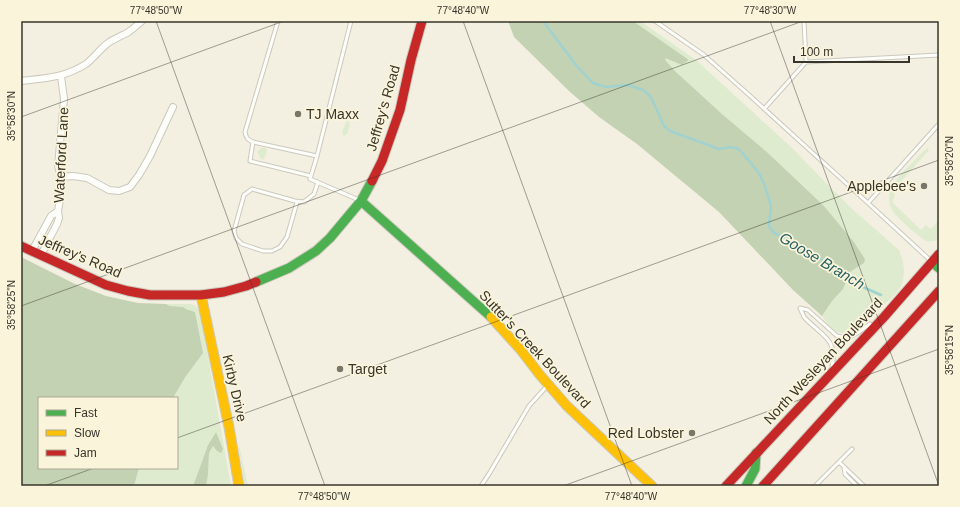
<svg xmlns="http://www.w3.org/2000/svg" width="960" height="507" font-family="Arial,sans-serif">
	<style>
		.green { fill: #dfebcf }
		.forest { fill: #c3d2b2 }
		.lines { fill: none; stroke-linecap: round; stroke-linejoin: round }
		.stream { stroke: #a1d2d0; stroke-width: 2.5 }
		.lane-casing { stroke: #cbc8bd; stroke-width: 5 }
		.street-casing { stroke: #cbc8bd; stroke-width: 8 }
		.fast-casing { stroke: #cbc8bd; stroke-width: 11 }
		.slow-casing { stroke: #cbc8bd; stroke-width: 11 }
		.jam-casing { stroke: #cbc8bd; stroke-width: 11 }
		.lane { stroke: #fdfdfa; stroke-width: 3 }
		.street { stroke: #fdfdfa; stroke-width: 6 }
		.fast { stroke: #4caf50; stroke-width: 9 }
		.slow { stroke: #ffc107; stroke-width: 9 }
		.jam { stroke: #c62828; stroke-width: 9 }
		.ticks { fill: none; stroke: #38352b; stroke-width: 1; stroke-opacity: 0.45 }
		.poi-dot { fill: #79766b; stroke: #faf4da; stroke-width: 1.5 }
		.labels { text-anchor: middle; stroke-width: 3.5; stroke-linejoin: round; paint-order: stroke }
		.street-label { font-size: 14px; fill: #38352b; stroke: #faf4da }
		.poi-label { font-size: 14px; fill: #38352b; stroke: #faf4da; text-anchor: start }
		.water-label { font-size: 15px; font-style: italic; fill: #266164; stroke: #faf4da }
		.neatline { fill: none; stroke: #38352b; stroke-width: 1.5 }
		.ticks-label { font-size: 10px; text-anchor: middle; fill: #38352b }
	</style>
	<rect width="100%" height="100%" fill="#f3f0e1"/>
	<path class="green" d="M633 21H640L696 60 791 147 850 207 899 250C904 261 906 275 901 286 896 296 885 303 877 311 858 329 841 348 822 316L832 301 843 289 850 272 857 268 865 259 854 242 824 206 768 153 722 114 675 71 666 61 665 58 682 65 689 60Z
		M349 121 350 125 347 134 344 136 342 133 346 122Z
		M261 148H266L267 152 263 160 261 159 257 152Z
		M928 148 929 150 895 188 894 193 895 196 892 202 921 230 926 225 931 229 939 220V239C936 241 931 242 927 241 922 240 895 216 892 210 889 204 888 195 891 189 895 178 917 158 926 149Z
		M166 304H191L196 306 200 312 231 486H206L208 475 209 453 213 446 216 432 208 445 193 486H134L139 468H177V398H173L186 376 195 312 186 309 183 307 170 306Z
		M239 445 248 486H245L239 449Z"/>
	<path class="forest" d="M508 21H633L689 60 682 65 665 58 666 61 675 71 722 114 768 153 824 206 854 242 865 259 864 263 850 272 843 289 832 301 822 316 793 290 719 212 637 144 599 117 569 91 514 37Z
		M21 257 75 284 106 296 138 303 166 304 170 306 183 307 186 309 195 312 203 353 186 376 173 398H39V468H139L134 486H21Z
		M216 432 223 449 221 453 217 451 213 446 209 453 208 475 206 486H193L208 445Z"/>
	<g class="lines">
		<path class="stream" d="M543 21 576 65 593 83 606 87 628 85 643 90 651 97 664 126 670 131 719 149 731 147 739 149 759 173 765 186 771 206 769 226 774 233 799 244 856 284 881 295"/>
		<defs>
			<path id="lane" d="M351 21 317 156 310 179 359 200
				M655 21 704 55 748 94 793 135 868 203 939 124
				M804 21 806 62
				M764 109 806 62 939 55
				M253 142C248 140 246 138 245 132L278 21
				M311 176 250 161 253 142 317 156
				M297 202 287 237 280 247 272 251H263L242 244 236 238 234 231 244 195 252 189 295 201 304 202 314 194 318 182
				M868 203 930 260
				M800 308 808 310 837 336C853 340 858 332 870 324
				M800 308C801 311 803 314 804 317 819 334 839 339 832 366
				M839 462 864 486
				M844 467 845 474 857 486
				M481 486 489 474 529 406 547 386
				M815 486 852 449"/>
			<path id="street" d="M21 81C45 78 64 78 86 64 94 58 100 49 108 43 114 39 121 36 127 33 133 29 137 25 142 21
				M61 177 73 176 87 178 109 190 119 191 130 187 139 175 150 156 173 107
				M32 251 51 216 58 211
				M41 255 57 224 59 218 58 211 60 199 61 177 58 166 64 99 61 76"/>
			<path id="fast" d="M361 201 491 317
				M932 262 939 268
				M256 282 289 268 316 251 330 238 361 201 372 181
				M746 486 755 469 756 453"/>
			<path id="slow" d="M201 295 229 427 239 486
				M491 317 520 349 540 375 567 406 652 486"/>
			<path id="jam" d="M372 181 382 161 400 110 411 60 422 21
				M21 246 106 285 128 291 150 295H201L224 292 246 286 256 282
				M726 486 884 317 939 254
				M763 486 939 291"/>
		</defs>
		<use href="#lane" class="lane-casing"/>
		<use href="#street" class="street-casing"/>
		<use href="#fast" class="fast-casing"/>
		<use href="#slow" class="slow-casing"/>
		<use href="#jam" class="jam-casing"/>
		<use href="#lane" class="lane"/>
		<use href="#street" class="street"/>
		<use href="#fast" class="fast"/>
		<use href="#slow" class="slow"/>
		<use href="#jam" class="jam"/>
	</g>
	<path class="ticks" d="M156 21 325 486M463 21 632 486M770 21 939 486M21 117 284 21M21 306 803 21M177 438 939 160M44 486 94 468M563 486 939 349"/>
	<g class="poi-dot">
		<circle cx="298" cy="114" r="4"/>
		<circle cx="924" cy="186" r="4"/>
		<circle cx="340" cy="369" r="4"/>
		<circle cx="692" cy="433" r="4"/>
	</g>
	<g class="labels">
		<g class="street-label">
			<text transform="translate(383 108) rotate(-74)" y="5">Jeffrey's Road</text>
			<text transform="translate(61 155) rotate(-87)" y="5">Waterford Lane</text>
			<text transform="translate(80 256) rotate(23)" y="5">Jeffrey's Road</text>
			<text transform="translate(535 349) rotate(47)" y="5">Sutter's Creek Boulevard</text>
			<text transform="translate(823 361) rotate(-47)" y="5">North Wesleyan Boulevard</text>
			<text transform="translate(235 388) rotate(77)" y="5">Kirby Drive</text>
		</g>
		<g class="poi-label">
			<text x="306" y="119">TJ Maxx</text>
			<text x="916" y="191" text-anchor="end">Applebee's</text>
			<text x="348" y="374">Target</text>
			<text x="684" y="438" text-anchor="end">Red Lobster</text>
		</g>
		<g class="water-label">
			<text transform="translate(822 261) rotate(31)" y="5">Goose Branch</text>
		</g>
	</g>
	<rect width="960" height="507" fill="none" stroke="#faf4da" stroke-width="44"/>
	<rect x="38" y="397" width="140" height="72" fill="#faf4da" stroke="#aca894"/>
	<rect x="46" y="410" width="20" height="6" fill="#4caf50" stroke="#aca894"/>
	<text x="74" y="417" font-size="12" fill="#38352b">Fast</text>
	<rect x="46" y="430" width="20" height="6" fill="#ffc107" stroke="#aca894"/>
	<text x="74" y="437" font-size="12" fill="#38352b">Slow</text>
	<rect x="46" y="450" width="20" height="6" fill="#c62828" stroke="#aca894"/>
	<text x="74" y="457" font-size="12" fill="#38352b">Jam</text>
	<path d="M794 56v6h115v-6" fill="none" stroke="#38352b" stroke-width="2"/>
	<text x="800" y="56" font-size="12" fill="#38352b" stroke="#faf4da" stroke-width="3" paint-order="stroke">100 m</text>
	<rect x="22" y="22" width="916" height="463" class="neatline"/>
	<g class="ticks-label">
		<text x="156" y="14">77°48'50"W</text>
		<text x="463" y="14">77°48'40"W</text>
		<text x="770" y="14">77°48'30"W</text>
		<text transform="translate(11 116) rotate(-90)" y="4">35°58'30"N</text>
		<text transform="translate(949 161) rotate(-90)" y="4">35°58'20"N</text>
		<text transform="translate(11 305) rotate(-90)" y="4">35°58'25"N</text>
		<text transform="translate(949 350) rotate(-90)" y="4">35°58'15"N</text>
		<text x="324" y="500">77°48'50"W</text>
		<text x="631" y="500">77°48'40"W</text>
	</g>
</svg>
